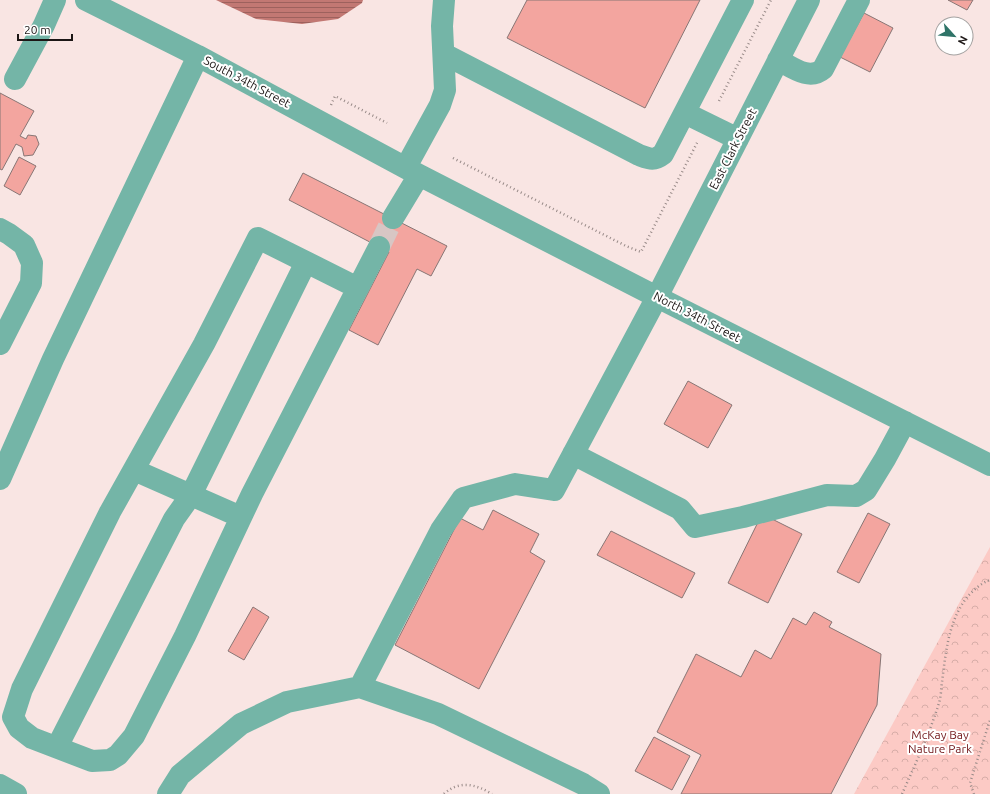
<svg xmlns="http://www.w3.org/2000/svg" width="990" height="794" font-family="Ubuntu,sans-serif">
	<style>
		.forest { fill: url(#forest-crowns) }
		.water { fill: url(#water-rules) }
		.building { fill: #f3a59f; stroke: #887675 }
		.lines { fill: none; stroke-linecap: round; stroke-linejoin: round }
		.minor-tunnel { stroke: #d8c6c4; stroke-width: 22; stroke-dasharray: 22 11; stroke-linecap: butt }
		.path { stroke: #988a88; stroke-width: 2.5; stroke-dasharray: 1 3; stroke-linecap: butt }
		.minor { stroke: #74b5a7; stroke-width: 22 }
		.labels { text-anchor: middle; stroke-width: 4; stroke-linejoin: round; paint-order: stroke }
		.street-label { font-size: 12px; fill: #1c1615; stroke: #fff }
		.park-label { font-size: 12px; fill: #71171a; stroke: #fff }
	</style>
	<defs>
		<pattern id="forest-crowns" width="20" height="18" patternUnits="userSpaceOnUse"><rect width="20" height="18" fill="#fccac5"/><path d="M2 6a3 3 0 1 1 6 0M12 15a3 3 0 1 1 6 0" fill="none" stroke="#d7ada8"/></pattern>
		<pattern id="water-rules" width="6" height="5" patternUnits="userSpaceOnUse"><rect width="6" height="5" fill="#c27873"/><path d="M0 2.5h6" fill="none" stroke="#9d615d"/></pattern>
	</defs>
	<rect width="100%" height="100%" fill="#f9e5e3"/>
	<path class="forest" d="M990 547V794H854Z"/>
	<path class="water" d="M216 0H363L362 3 338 19 302 24 256 19Z"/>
	<path class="building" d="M527 0H700L645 108 507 38Z
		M948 0H973L967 10Z
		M864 13 893 28 870 72 840 57Z
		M0 93 34 111 20 136 26 139 28 135 36 136 39 144 33 155 24 156 22 147 16 144 2 170 0 169Z
		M19 157 36 166 20 195 4 186Z
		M303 173 447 246 431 276 417 269 378 345 349 330 389 252 289 200Z
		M688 381 732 405 708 448 664 424Z
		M493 510 539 534 530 552 545 561 479 689 395 645 460 518 483 530Z
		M868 513 890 524 859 583 837 572Z
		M762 514 802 534 768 603 728 583Z
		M611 531 695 573 682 598 597 555Z
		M253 607 269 617 244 660 228 651Z
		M814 612 832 622 829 627 881 654 877 705 831 794H681L701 755 657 732 696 654 741 677 755 650 771 659 793 618 806 625Z
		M654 737 690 756 672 790 635 771Z"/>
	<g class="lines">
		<path class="minor-tunnel" d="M379 247 393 218"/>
		<path class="path" d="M719 101 771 0
			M331 105 335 96 387 123
			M453 158 626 246 641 252 698 141
			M444 794C459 780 476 784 492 794
			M902 794C915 765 929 735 939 703 941 697 941 689 942 682 946 652 948 621 968 596 974 590 981 583 990 580
			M974 794 970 783 990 720"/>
		<path class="minor" d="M86 0 198 56 419 175 657 297 990 465
			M444 54 639 155C650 159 654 161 663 154L743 0
			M778 60C792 67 809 81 823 69L859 0
			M15 79 44 25 55 0
			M685 113 738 139
			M406 167 440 105 445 90 442 26 444 0
			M393 218 419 175
			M0 229 9 234 24 245 32 263 31 283 0 344
			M358 288 258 238 204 344 110 512 22 689 13 717 19 728 32 738 92 761 110 760 118 755 134 736 185 636 252 494 379 247
			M573 454 680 509 695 527 743 517 827 495 856 496 866 490 885 459 905 422
			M134 470 241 517
			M0 479 53 359 198 56
			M57 747 174 519 191 495 306 262
			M0 785 16 794
			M168 794 180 775 241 724 287 702 360 687
			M599 794 583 784 438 714 360 687 441 530 463 498 515 484 554 490 657 297 809 0"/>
	</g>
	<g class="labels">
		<g class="street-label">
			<text transform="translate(247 82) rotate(28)" y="4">South 34th Street</text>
			<text transform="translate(733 149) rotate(-63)" y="4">East Clark Street</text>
			<text transform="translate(697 317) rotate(27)" y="4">North 34th Street</text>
		</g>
		<g class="park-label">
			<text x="940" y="739">McKay Bay<tspan x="940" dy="14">Nature Park</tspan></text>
		</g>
	</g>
	<g transform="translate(954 36) rotate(117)"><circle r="19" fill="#ffffff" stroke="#a4a2a1"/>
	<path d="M0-3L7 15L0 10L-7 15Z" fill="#2f7468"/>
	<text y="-6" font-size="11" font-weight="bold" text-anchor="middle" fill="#1c1615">N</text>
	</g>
	<path d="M18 34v6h54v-6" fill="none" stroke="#1c1615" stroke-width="2"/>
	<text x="24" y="34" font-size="12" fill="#1c1615" stroke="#ffffff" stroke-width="3" paint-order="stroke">20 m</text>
</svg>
